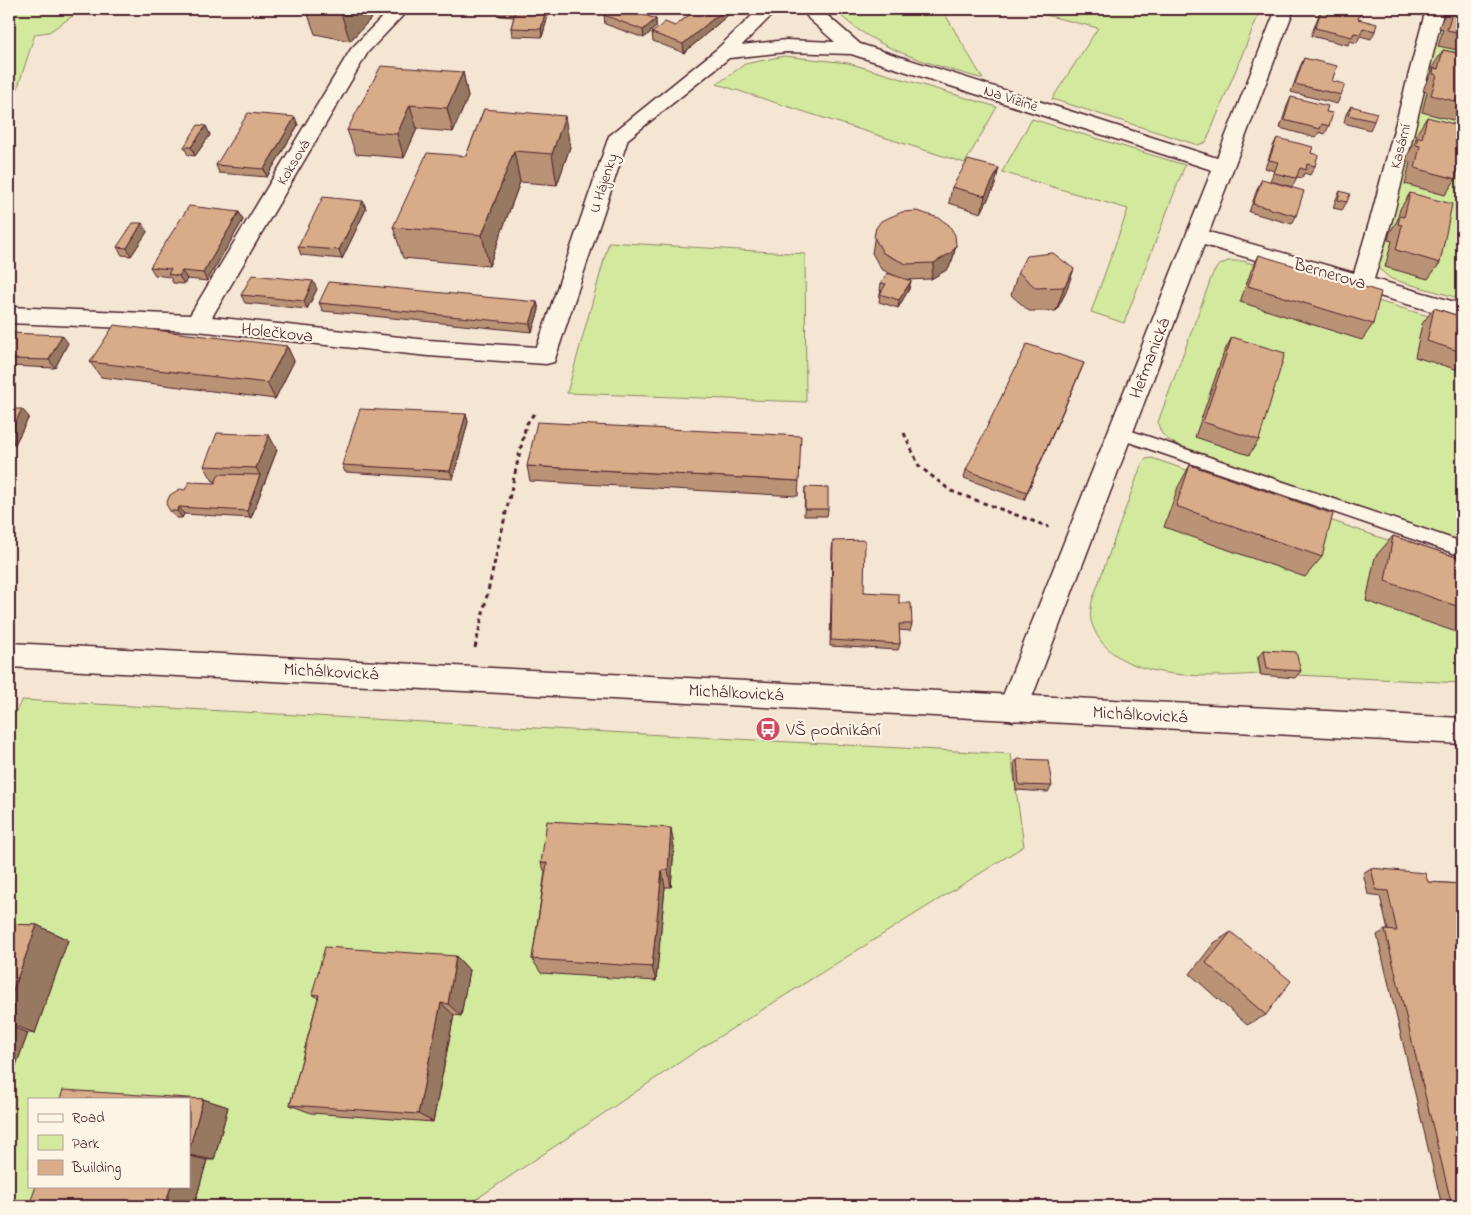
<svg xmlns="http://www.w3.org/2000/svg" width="1471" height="1215" font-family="'Indie Flower',sans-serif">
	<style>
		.green { fill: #d2e99e; stroke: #8e8464; fill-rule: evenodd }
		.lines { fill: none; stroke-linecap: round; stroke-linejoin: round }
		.lane-casing { stroke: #4a1f2b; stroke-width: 3 }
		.street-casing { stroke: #4a1f2b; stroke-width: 3 }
		.secondary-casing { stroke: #4a1f2b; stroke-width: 3 }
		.path { stroke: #4a1f2b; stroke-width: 3; stroke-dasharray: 4.5 4; stroke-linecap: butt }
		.lane { fill: #fcf5e5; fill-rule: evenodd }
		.street { fill: #fcf5e5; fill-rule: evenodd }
		.secondary { fill: #fcf5e5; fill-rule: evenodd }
		.wall { fill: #ba9376; stroke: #4a1f2b }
		.shaded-wall { fill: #977860; stroke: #4a1f2b }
		.building { fill: #d8ab89; stroke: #4a1f2b }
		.labels { text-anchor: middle; stroke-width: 4.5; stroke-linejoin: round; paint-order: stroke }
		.far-street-label { font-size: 15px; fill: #4a1f2b; stroke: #fcf5e5 }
		.street-label { font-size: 18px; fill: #4a1f2b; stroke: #fcf5e5 }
		.poi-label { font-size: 18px; fill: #4a1f2b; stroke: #fcf5e5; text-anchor: start }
	</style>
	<rect width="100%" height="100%" fill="#f5e6d3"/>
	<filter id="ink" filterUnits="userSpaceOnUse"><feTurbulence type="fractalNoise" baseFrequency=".02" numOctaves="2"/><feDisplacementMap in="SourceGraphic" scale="10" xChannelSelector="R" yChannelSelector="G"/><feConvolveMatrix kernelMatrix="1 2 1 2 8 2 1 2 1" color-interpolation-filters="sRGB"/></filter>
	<g filter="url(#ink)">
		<path class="green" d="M9 9H83L49 32 35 34 9 115Z
			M834 9H942L983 79C931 64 872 49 834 9Z
			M1021 9H1261L1206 142 1198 145 1052 99 1098 28Z
			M1438 9H1462V299L1391 279 1378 268Z
			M784 56 848 63 997 107 965 163 717 84 745 64Z
			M1032 119 1185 165 1124 323 1091 312 1128 209 1002 172Z
			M609 242 805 254 806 402 567 393Z
			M1228 261H1243L1462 326V543L1180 446C1167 440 1160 436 1158 422L1213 273 1218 266Z
			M1152 458 1462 566V683L1295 675 1291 658 1257 656 1260 674C1209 677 1112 684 1092 624 1089 617 1091 608 1092 601L1142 463 1146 459Z
			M22 700 1011 754 1024 846 698 1050 466 1206H9V723ZM29 1099H189V1186H29Z"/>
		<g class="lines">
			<defs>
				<path id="lane" d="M1120 427 1462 542V556L1114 437 1112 433 1114 429Z"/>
				<path id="street" d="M390 9H409L368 52 212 317 428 340 537 347 609 136 717 49 759 9H778L742 45 786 40 835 42 809 19 802 9H820L860 44 1217 158 1276 9H1294L1209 232 1354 273 1372 213 1426 9H1444L1394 213 1374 279 1462 304V320L1204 245 1028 708 1023 717 1013 721 1003 717 998 708 1212 170 851 54 786 52 729 58 628 139 554 362 546 364 428 356 197 331 9 323V307L190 315 351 49Z"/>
				<path id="secondary" d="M9 643 1462 718V744L9 667Z"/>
			</defs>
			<use href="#lane" class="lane-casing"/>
			<use href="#street" class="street-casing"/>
			<use href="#secondary" class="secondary-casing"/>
			<path class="path" d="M904 433 919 466 951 491 1049 527
				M475 648 526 425 535 412"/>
			<use href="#lane" class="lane"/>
			<use href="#street" class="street"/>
			<use href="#secondary" class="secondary"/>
		</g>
		<path class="wall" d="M306 9H380L350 41 315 34Z
			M498 9H550L542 37 512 36 511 28 514 17 500 16Z
			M697 9H735L684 53 653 41 652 33 675 26Z
			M1321 9H1362L1358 19 1375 31 1371 39 1360 36 1357 43 1350 41 1348 45 1311 36Z
			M1448 9H1462V51L1438 46 1443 29 1439 28 1441 22Z
			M604 15H644L656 19V27L644 38 605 24Z
			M1443 50 1462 54V119L1460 122 1422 112 1427 92 1423 91 1425 85 1431 74 1433 66Z
			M1304 58 1332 81 1341 95 1337 104 1291 92 1300 67Z
			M463 72 468 97 453 132 417 129 404 158 356 154 347 130Z
			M1291 97 1326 112 1329 126 1325 134 1319 132 1316 138 1280 128 1287 106Z
			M1351 106 1374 121 1370 130 1344 123 1346 114Z
			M484 109 570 147 557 185 520 182 489 266 403 258 393 227 466 156Z
			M1427 117 1456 179 1445 195 1405 184 1410 162 1406 161 1408 154 1415 142 1417 133Z
			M298 125 267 177 219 173 216 165Z
			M206 126 210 135 195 156 188 155 184 147Z
			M1277 138 1311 153 1315 166 1310 175 1304 173 1302 178 1297 177 1292 187 1270 181 1274 171 1265 168 1273 146Z
			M1262 179 1296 216 1292 224 1249 212 1258 187Z
			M995 185 981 213 949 203 952 187Z
			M1340 191 1347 202 1342 210 1333 208 1336 199Z
			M1410 193 1440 263 1428 279 1385 267 1392 241 1388 240 1390 232 1397 221 1400 209Z
			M363 201 366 209 342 259 301 255 298 247Z
			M239 212 243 220 207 281 187 279 184 284 173 283 170 277 155 275 150 267Z
			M142 223 147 232 131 256 122 255 117 247Z
			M876 228 956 245 952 261 948 269 931 279 906 280 909 289 898 308 879 302 880 294 881 291H880L881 283 897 277 881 269 872 253Z
			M1053 253 1066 292 1056 311H1029L1011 295 1018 272Z
			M1259 255 1373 324 1362 340 1240 302 1251 271Z
			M317 289 307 309 245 303 241 295Z
			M537 302 539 310 532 332 323 311 319 303Z
			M1434 308 1462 317V371L1415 357 1422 324Z
			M9 333 68 343 55 368 9 366Z
			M1232 337 1259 440 1249 455 1195 437 1224 352Z
			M287 346 294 361 275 399 101 377 90 362Z
			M1081 370 1024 500 964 478 966 470Z
			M9 409 29 417 15 444 9 443Z
			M466 414 468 422 453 479 345 472 342 465Z
			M277 450 251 518 184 514 182 518H176L170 511 185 490 215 483 216 481H213L204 466Z
			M1190 465 1322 557 1305 577 1164 527 1178 487Z
			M527 466 799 481 798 496 530 481Z
			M805 487 828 509 827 516H804Z
			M1393 536 1462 559V634L1366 601 1375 557Z
			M833 541 864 592 899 603 912 624 910 631 899 630 900 644 898 650 830 646 832 549Z
			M1264 650 1301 671 1295 678 1261 675 1258 657Z
			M1017 759 1052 786 1048 792 1016 790 1014 764Z
			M674 846 671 887H665L656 981 541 973 532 959 545 872 541 863Z
			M1371 868 1428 882 1462 884V939L1457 938 1462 1206H1442L1377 935 1385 930 1388 931 1380 896 1368 894 1363 873Z
			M9 924 37 925 68 940 35 1033H28L9 1084Z
			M1231 932 1266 1015 1247 1025 1190 974 1214 943Z
			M456 956 469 970 461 1016 454 1015 433 1122 311 1113 290 1105 318 998 312 994Z
			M189 1099H203L228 1107 214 1160H207L194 1206H29L189 1186Z"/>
		<path class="shaded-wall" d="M342 9H380L350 41 340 10Z
			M546 9H550L542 37 541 29Z
			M640 9H650L637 20 636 12Z
			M725 9H735L684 53 683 44Z
			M656 19V27L644 38 643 30Z
			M463 72 468 97 453 132 447 108Z
			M410 105 417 129 404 158 397 134Z
			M565 116 570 147 557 185 552 154Z
			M295 117 298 125 267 177 264 169Z
			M206 126 210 135 195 156 191 147Z
			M514 151 520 182 489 266 482 235Z
			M999 168 995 185 981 213 985 196Z
			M363 201 366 209 342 259 339 250Z
			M239 212 243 220 207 281 203 273Z
			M142 223 147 232 131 256 127 248Z
			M956 245 952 261 948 269 931 279 934 263Z
			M1074 269 1066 292 1056 311 1064 287Z
			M182 271 187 279 184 284 179 276Z
			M313 281 317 289 307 309 304 301Z
			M911 281 909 289 898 308 899 300Z
			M537 302 539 310 532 332 530 324Z
			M62 335 68 343 55 368 49 360Z
			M287 346 294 361 275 399 267 383Z
			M1084 363 1081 370 1024 500 1027 492Z
			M22 409 29 417 15 444 9 435Z
			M466 414 468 422 453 479 450 471Z
			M269 435 277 450 251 518 247 511 260 475 256 468Z
			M179 507 184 514 182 518 177 511Z
			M671 828 674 846 671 887 668 870Z
			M662 870 665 887 656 981 652 967Z
			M37 925 68 940 35 1033 9 1024V1001Z
			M456 956 469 970 461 1016 448 1004Z
			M441 1003 454 1015 433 1122 418 1114Z
			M9 1026 28 1033 9 1084Z
			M203 1099 228 1107 214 1160 189 1155V1150Z
			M189 1156 207 1160 194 1206H165L171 1186H189Z"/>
		<path class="building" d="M516 9H546L541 29 511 28Z
			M612 9H640L636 12 656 19 643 30 604 15Z
			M697 9H725L683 44 652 33 665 22 675 26Z
			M1322 9H1362L1358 19 1377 24 1375 31 1363 28 1361 34 1354 33 1352 37 1315 28Z
			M1449 9H1462V33L1447 30 1452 12 1449 11Z
			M1443 50 1462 54V103L1431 95 1437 75 1433 74 1434 68 1438 69Z
			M1304 58 1337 66 1332 81 1345 84 1341 95 1295 84Z
			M381 66 463 72 447 108 410 105 397 134 347 130Z
			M1291 97 1328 106 1326 112 1333 113 1329 126 1322 124 1320 129 1284 120Z
			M1351 106 1377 113 1374 121 1348 115Z
			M484 109 565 116 552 154 514 151 482 235 393 227 427 153 466 156Z
			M248 113 295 117 264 169 216 165Z
			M1427 117 1462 126V147L1456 179 1415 168 1420 146 1416 145 1418 137 1422 138Z
			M198 125 206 126 191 147H184Z
			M1277 138 1313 147 1311 153 1318 155 1315 166 1307 164 1306 170 1300 168 1296 178 1274 173 1278 162 1269 160Z
			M968 160 999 168 985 196 952 187Z
			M1262 179 1304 191 1296 216 1253 204Z
			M1340 191 1350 194 1347 202 1338 200Z
			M1410 193 1452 204 1440 263 1396 250 1402 225 1398 224 1400 216 1404 217Z
			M323 197 363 201 339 250 298 247Z
			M189 206 239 212 203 273 182 271 179 276 168 274 171 269 150 267Z
			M917 211 939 218 949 225 955 235 956 245 952 252 934 263 906 264 883 253 874 237 876 228 881 221 902 212Z
			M133 223H142L127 248 117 247Z
			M1053 253 1074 269 1064 287 1036 288 1018 272 1026 256Z
			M1259 255 1381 292 1373 324 1248 286Z
			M887 273 911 281 899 300 880 294 886 284 881 283Z
			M252 275 313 281 304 301 241 295Z
			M329 282 537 302 530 324 319 303Z
			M1434 308 1462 317V352L1427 341Z
			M114 325 287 346 267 383 90 362Z
			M9 333 62 335 49 360 9 359Z
			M1232 337 1285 353 1259 440 1203 422Z
			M1027 344 1084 363 1027 492 966 470Z
			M9 409H22L9 435Z
			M360 409 466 414 450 471 342 465Z
			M537 422 801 436 799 481 527 466Z
			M217 433 269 435 256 468 204 466Z
			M1190 465 1333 514 1322 557 1176 506Z
			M219 474 260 475 247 511 179 507 177 511H170L166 504 170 495 180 489 185 490 189 482 215 483Z
			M805 487 828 488V509H805Z
			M1393 536 1462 559V608L1385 581Z
			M865 540 864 592 899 594V603H911L912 624H899L900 644 831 640 833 541Z
			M1264 650 1296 652 1301 671 1267 669Z
			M1017 759 1048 760 1052 786 1019 785Z
			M547 821 671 828 668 870H662L652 967 532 959 547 863H541Z
			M1371 868 1425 873 1428 882 1462 884V934L1455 933 1458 942 1462 943V1206H1452L1385 930 1397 931 1388 891 1376 890Z
			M9 924 37 925 9 1001Z
			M1231 932 1291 981 1266 1015 1206 963Z
			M325 947 456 956 448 1004 441 1003 418 1114 290 1105 319 995 312 994Z
			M63 1090 203 1099 189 1150V1099H60Z
			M36 1186H171L165 1206H29Z"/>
	</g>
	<defs>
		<symbol id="bus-disc" viewBox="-11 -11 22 22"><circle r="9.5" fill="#d1495b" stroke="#fcf5e5"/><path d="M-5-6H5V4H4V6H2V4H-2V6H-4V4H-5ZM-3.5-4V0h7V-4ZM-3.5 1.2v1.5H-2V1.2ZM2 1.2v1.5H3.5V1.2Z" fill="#fff"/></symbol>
	</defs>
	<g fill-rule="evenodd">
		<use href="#bus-disc" x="754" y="715" width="28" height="28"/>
	</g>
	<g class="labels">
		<g class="far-street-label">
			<text transform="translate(1011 98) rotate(18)" y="5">Na Vizině</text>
			<text transform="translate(1400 146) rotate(-76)" y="5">Kasární</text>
			<text transform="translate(293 162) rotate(-59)" y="5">Koksová</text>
			<text transform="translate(603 183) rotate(-72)" y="5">U Hájenky</text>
		</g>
		<g class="street-label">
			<text transform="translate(1330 273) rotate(16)" y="6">Bernerova</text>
			<text transform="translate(277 332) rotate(6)" y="6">Holečkova</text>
			<text transform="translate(1149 358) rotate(-69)" y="6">Heřmanická</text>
			<text transform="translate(331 671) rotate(3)" y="6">Michálkovická</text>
			<text transform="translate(736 692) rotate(3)" y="6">Michálkovická</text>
			<text transform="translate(1140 714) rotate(3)" y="6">Michálkovická</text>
		</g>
		<g class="poi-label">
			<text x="786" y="735">VŠ podnikání</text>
		</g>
	</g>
	<rect width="1471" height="1215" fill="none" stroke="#fcf5e5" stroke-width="30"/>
	<rect x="15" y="15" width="1441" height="1185" fill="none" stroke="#4a1f2b" stroke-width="2" filter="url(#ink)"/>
	<rect x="28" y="1098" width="162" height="90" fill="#fcf5e5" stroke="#b59f9b"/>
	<rect x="38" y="1114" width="25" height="8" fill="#fcf5e5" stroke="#b59f9b"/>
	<text x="72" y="1122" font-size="15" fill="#4a1f2b">Road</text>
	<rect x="38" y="1135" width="25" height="15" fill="#d2e99e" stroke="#b59f9b"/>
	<text x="72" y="1148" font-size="15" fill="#4a1f2b">Park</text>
	<rect x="38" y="1160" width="25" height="15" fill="#d8ab89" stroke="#b59f9b"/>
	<text x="72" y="1172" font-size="15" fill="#4a1f2b">Building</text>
</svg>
